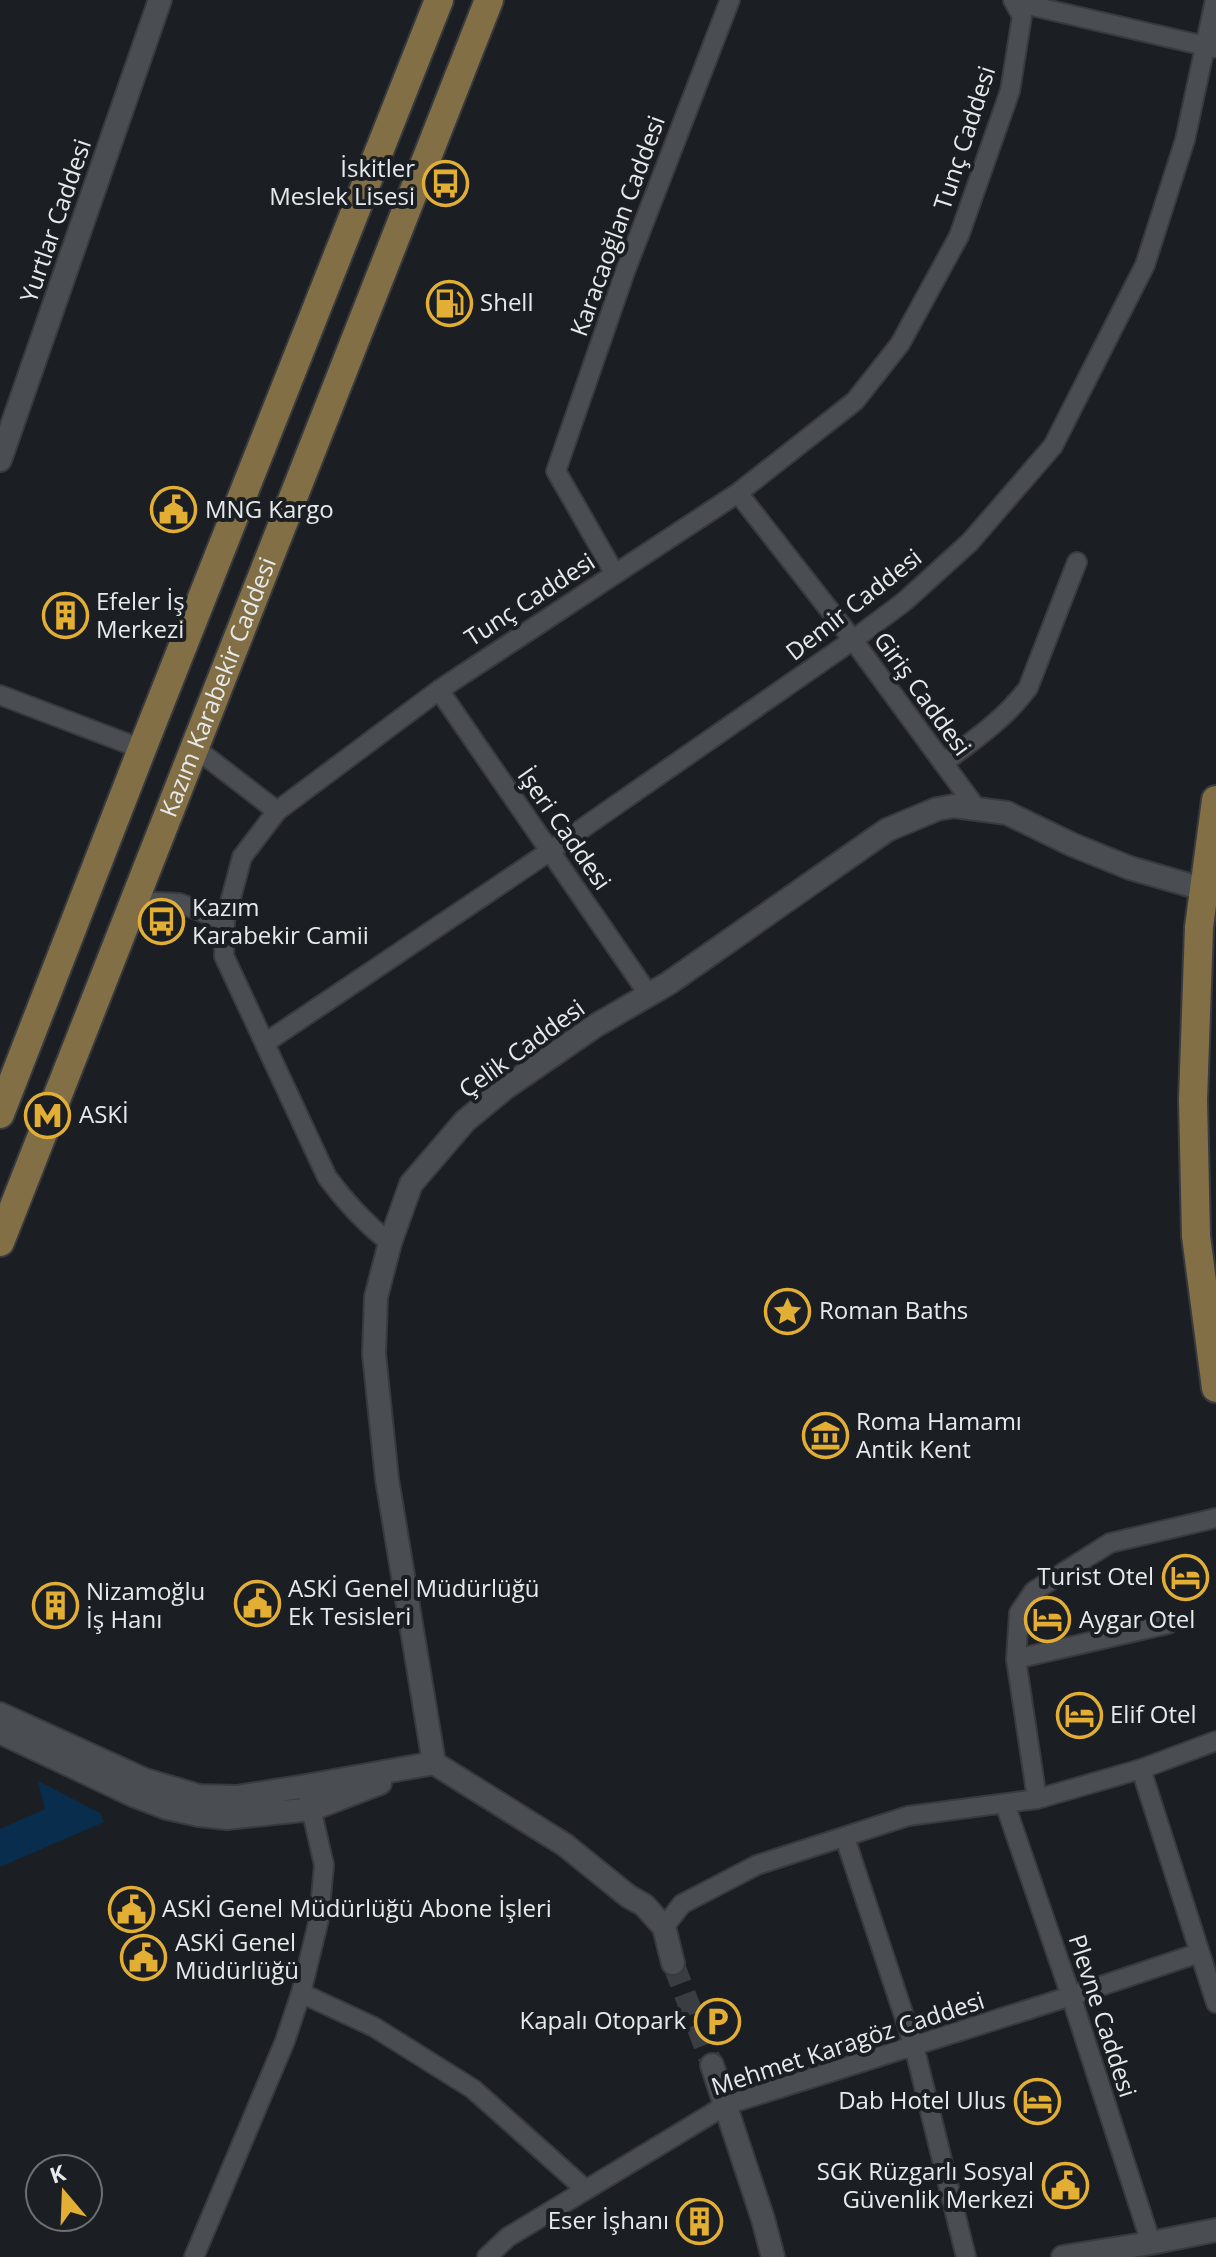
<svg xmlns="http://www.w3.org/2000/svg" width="1216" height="2257" font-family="'Open Sans',sans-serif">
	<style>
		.green { fill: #082d4d }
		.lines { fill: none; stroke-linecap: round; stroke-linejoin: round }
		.tertiary-tunnel { stroke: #3a3d41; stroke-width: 22; stroke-dasharray: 22 11; stroke-linecap: butt }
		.minor-casing { stroke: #383a3d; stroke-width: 22 }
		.tertiary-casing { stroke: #383a3d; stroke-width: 26 }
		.primary-casing { stroke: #383a3d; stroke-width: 32 }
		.minor { stroke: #4a4e53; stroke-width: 18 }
		.tertiary { stroke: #4a4e53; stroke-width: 22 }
		.primary { stroke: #826f45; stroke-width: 28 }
		.labels { text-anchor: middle; stroke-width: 8; stroke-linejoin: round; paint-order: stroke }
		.street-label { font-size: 24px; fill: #e7eaec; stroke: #1b1f23 }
		.poi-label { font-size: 24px; fill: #e7eaec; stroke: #1b1f23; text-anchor: start }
	</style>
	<rect width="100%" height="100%" fill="#1b1f23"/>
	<path class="green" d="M38 1781 100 1813 104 1822 0 1867V1829L45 1809Z"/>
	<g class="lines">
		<path class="tertiary-tunnel" d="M673 1963 712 2065"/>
		<defs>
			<path id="minor" d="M1015 2 1214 48
				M738 493 853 640 977 809
				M615 574 556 471 626 269 730 0
				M439 690 649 995
				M0 695 142 749
				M195 748 277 811
				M943 763C974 740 1005 719 1028 688L1077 562
				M135 901 179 903 225 921
				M265 1043 550 851 853 640 905 601 970 542 1053 446 1145 265 1185 140 1215 0
				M390 1243C366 1224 346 1203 327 1177L224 956 225 921 242 857 277 811 439 690 738 493 855 401 900 344 959 236 1010 91 1022 16 1013 0
				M1016 1659 1168 1624
				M1141 1769 1216 2003
				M1037 1799 1016 1659 1019 1613 1034 1591 1110 1543 1216 1518
				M1005 1804 1071 1996 1151 2243
				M845 1838 914 2046 966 2257
				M664 1927 682 1904 757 1865 908 1816 1037 1799 1141 1769 1216 1741
				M301 1993 374 2027 473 2089 585 2189
				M194 2257 285 2041 301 1993 319 1919 324 1865 306 1786
				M487 2257 508 2237 726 2105 1071 1996 1199 1953"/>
			<path id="tertiary" d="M0 460 160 0
				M0 1714 145 1780 199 1796 237 1797 306 1786 434 1763 565 1845 628 1896 644 1905 664 1927 673 1963
				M0 1732 133 1795 167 1808 199 1815 227 1818 312 1809 380 1783
				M434 1763 387 1479 374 1354 376 1297 390 1243 411 1184 465 1121 505 1088 595 1026 669 983 887 830 937 809 954 806 1007 813 1073 845 1130 868 1203 889
				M712 2065 763 2219 773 2257
				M1063 2257 1151 2243 1216 2230"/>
			<g id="primary">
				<path d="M1216 800 1199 927 1193 1100 1196 1236 1216 1388"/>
				<path d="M0 1114 142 749 439 0"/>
				<path id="s1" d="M0 1242 489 0"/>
			</g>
		</defs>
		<use href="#minor" class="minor-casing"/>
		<use href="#tertiary" class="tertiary-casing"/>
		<use href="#primary" class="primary-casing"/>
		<use href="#minor" class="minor"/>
		<use href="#tertiary" class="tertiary"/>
		<use href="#primary" class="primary"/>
	</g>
	<defs>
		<symbol id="bus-ring" viewBox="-11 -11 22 22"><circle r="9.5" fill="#1b1f23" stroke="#e3ae34" stroke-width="1.5"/><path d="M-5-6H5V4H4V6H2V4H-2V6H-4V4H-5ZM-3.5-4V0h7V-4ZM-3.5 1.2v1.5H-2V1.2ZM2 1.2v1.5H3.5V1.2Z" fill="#e3ae34"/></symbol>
		<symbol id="fuel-ring" viewBox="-11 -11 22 22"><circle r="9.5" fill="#1b1f23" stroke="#e3ae34" stroke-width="1.5"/><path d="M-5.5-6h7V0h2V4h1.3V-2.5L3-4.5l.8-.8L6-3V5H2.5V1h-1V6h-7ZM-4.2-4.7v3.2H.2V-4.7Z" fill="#e3ae34"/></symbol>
		<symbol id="civic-ring" viewBox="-11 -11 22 22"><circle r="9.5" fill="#1b1f23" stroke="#e3ae34" stroke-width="1.5"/><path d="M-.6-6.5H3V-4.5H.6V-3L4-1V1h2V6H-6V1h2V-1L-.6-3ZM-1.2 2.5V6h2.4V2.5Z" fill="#e3ae34"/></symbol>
		<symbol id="building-ring" viewBox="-11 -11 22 22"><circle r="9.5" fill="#1b1f23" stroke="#e3ae34" stroke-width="1.5"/><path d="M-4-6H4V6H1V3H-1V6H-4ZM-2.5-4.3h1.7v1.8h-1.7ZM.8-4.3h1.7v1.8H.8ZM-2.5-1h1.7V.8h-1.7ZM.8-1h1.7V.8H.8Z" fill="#e3ae34"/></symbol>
		<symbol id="metro-ring" viewBox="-11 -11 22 22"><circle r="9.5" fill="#1b1f23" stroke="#e3ae34" stroke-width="1.5"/><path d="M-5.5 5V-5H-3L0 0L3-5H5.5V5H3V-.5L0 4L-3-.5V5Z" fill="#e3ae34"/></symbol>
		<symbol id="sight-ring" viewBox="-11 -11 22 22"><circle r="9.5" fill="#1b1f23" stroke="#e3ae34" stroke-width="1.5"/><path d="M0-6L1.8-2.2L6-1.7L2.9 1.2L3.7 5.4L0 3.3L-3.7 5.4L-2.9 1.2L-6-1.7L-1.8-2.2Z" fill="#e3ae34"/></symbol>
		<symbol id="museum-ring" viewBox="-11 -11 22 22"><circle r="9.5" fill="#1b1f23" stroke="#e3ae34" stroke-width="1.5"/><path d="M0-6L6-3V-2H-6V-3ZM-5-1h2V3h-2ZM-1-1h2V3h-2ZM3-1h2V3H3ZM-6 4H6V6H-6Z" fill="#e3ae34"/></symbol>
		<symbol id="hotel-ring" viewBox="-11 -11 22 22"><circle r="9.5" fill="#1b1f23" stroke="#e3ae34" stroke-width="1.5"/><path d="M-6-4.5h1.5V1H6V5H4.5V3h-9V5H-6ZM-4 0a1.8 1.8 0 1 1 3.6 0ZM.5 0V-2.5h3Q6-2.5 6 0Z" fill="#e3ae34"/></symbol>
		<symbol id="parking-ring" viewBox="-11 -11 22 22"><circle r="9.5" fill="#1b1f23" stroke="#e3ae34" stroke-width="1.5"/><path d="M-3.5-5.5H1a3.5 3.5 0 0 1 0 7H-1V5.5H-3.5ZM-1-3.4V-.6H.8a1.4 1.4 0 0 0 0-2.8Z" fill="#e3ae34"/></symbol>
	</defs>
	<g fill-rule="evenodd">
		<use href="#bus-ring" x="420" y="158" width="51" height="51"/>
		<use href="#fuel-ring" x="424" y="278" width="51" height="51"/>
		<use href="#civic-ring" x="148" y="484" width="51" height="51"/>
		<use href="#building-ring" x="40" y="590" width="51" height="51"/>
		<use href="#bus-ring" x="136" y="896" width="51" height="51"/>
		<use href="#metro-ring" x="22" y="1090" width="51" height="51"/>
		<use href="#sight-ring" x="762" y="1286" width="51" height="51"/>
		<use href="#museum-ring" x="800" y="1410" width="51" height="51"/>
		<use href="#hotel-ring" x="1160" y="1552" width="51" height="51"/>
		<use href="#civic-ring" x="232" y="1578" width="51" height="51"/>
		<use href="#building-ring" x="30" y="1580" width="51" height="51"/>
		<use href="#hotel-ring" x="1022" y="1594" width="51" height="51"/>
		<use href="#hotel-ring" x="1054" y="1690" width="51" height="51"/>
		<use href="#civic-ring" x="106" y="1884" width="51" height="51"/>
		<use href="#civic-ring" x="118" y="1932" width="51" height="51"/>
		<use href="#parking-ring" x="692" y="1996" width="51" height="51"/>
		<use href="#hotel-ring" x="1012" y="2076" width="51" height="51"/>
		<use href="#civic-ring" x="1040" y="2160" width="51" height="51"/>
		<use href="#building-ring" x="674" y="2196" width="51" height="51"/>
	</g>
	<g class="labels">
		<g class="street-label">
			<text transform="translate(965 138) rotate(-72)" y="8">Tunç Caddesi</text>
			<text transform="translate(56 221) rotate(-71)" y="8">Yurtlar Caddesi</text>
			<text transform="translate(618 226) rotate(-70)" y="8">Karacaoğlan Caddesi</text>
			<text transform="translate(530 600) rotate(-33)" y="8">Tunç Caddesi</text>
			<text transform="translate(854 605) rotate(-38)" y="8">Demir Caddesi</text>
			<text dy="8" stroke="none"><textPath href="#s1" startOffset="596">Kazım Karabekir Caddesi</textPath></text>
			<text transform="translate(922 694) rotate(54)" y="8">Giriş Caddesi</text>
			<text transform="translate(564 829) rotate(55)" y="8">İşeri Caddesi</text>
			<text transform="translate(522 1049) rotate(-36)" y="8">Çelik Caddesi</text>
			<text transform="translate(1102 2016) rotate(72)" y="8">Plevne Caddesi</text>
			<text transform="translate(848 2044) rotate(-18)" y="8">Mehmet Karagöz Caddesi</text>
		</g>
		<g class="poi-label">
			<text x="415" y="177" text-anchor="end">İskitler<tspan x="415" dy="28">Meslek Lisesi</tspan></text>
			<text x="480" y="311">Shell</text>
			<text x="205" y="518">MNG Kargo</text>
			<text x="96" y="610">Efeler İş<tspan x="96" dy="28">Merkezi</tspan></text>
			<text x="192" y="916">Kazım<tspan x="192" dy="28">Karabekir Camii</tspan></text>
			<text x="79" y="1123">ASKİ</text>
			<text x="819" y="1319">Roman Baths</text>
			<text x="856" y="1430">Roma Hamamı<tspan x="856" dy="28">Antik Kent</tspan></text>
			<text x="1154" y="1585" text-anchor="end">Turist Otel</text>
			<text x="288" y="1597">ASKİ Genel Müdürlüğü<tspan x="288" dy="28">Ek Tesisleri</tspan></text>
			<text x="86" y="1600">Nizamoğlu<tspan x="86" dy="28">İş Hanı</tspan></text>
			<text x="1079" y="1628">Aygar Otel</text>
			<text x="1110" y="1723">Elif Otel</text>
			<text x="162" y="1917">ASKİ Genel Müdürlüğü Abone İşleri</text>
			<text x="175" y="1951">ASKİ Genel<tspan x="175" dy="28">Müdürlüğü</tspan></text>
			<text x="686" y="2029" text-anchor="end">Kapalı Otopark</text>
			<text x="1006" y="2109" text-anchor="end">Dab Hotel Ulus</text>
			<text x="1034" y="2180" text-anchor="end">SGK Rüzgarlı Sosyal<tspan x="1034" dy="28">Güvenlik Merkezi</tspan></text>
			<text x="669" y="2229" text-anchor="end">Eser İşhanı</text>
		</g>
	</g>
	<g transform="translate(64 2193) rotate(341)"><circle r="38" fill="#1b1f23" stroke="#6d7073" stroke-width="2"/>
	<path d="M0-6L14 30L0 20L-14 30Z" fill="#e3ae34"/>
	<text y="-12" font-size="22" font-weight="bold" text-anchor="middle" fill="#e7eaec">K</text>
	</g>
</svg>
